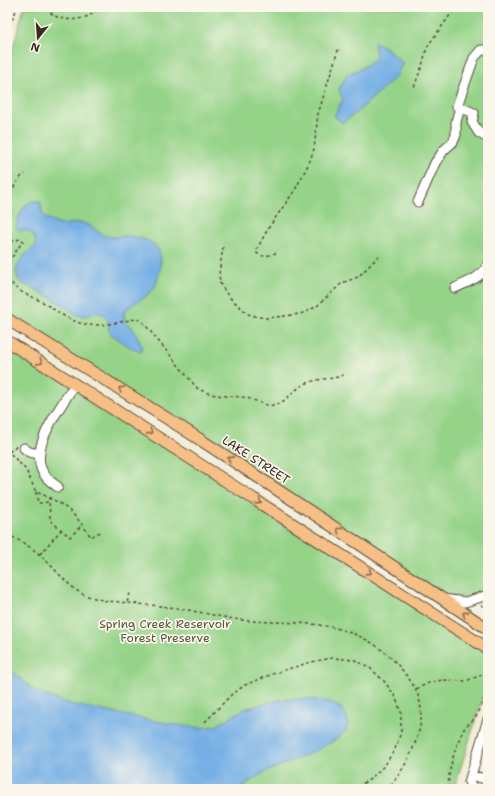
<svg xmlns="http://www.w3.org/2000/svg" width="495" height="796" font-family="'Shantell Sans',sans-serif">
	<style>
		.green { fill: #95d388; stroke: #687e53 }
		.water { fill: #74afe5; stroke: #586c82 }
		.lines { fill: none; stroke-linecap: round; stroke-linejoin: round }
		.minor-casing { stroke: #564739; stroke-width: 11 }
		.major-casing { stroke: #564739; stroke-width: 13 }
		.path { stroke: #564739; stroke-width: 1.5; stroke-dasharray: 3 3; stroke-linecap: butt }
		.minor { stroke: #fff; stroke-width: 9 }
		.major { stroke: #f5bf86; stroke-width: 11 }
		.oneway { stroke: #8f6d4d }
		.labels { text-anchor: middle; stroke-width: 3.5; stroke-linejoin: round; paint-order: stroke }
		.street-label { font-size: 12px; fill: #3b2a1e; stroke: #fbf7ec }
		.park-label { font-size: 12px; fill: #525438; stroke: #fbf7ec }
	</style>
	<rect width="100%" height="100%" fill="#fbf7ec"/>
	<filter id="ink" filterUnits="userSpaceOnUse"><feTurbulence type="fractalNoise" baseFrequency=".025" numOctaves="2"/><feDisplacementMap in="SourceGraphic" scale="8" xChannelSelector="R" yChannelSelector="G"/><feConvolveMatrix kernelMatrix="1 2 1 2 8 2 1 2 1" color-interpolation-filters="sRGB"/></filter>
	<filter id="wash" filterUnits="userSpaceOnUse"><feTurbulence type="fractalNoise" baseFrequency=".012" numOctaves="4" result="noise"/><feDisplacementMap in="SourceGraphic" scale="16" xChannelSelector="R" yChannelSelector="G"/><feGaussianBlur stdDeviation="0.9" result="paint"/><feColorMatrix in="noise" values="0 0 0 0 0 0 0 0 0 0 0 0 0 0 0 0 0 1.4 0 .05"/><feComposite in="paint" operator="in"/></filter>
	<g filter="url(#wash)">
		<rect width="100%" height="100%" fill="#f1ecd5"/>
		<path class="green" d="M24 7H488V590C470 600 462 598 443 595L7 318V70Z
			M7 342 488 649V681L454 789H7Z"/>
		<path class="water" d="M374 41 386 48 403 63 395 78 357 112 342 123 334 116 343 99 339 90 347 74 359 70 376 58Z
			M35 201H39C44 206 40 215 45 218 46 219 49 219 50 220 53 221 55 223 58 224 66 226 74 222 82 223 92 224 98 234 106 236 113 238 119 236 125 236 130 236 135 237 140 238 159 243 164 254 159 273 158 280 156 286 151 292 142 300 131 304 124 312V316L125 322 127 324 132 327 139 339 142 348 141 352C130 349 120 340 111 334L109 331 108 320 104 314C93 311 87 318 77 315L52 298 35 289 25 285 20 282 18 280 16 272 17 267 22 258 36 245C35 238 33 233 25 230L21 231 17 229 16 226C17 220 23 206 29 203 30 202 33 201 35 201Z
			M7 667 34 690 52 698 70 704 109 712 171 724 200 728 216 726 244 709 269 702 287 699H310L325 701 336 705 342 709 345 713 348 721 346 731 343 734 332 742 313 752 266 772 249 782 240 789H7Z"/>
	</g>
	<g filter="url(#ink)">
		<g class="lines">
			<defs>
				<path id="minor" d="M488 50H481L474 58 457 106 474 113 472 122 479 133 488 138
					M418 202 435 163 444 150 453 142 456 135V122L460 107
					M455 288C468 282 481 278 488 265
					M24 448 29 452 40 454
					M58 487C51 482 44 477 41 468 32 443 62 405 75 384
					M443 599 465 602 488 595
					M471 775 488 780
					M473 789 469 782 488 719"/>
				<path id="major" d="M7 319 176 424 264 481 488 629
					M7 341 488 649"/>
			</defs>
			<use href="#minor" class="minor-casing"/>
			<use href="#major" class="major-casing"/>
			<path class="path" d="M48 7C49 9 50 11 51 13 61 22 81 21 92 14 95 13 97 9 99 7
				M7 30 12 21 17 7
				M414 87 422 66 426 51 429 44 456 7
				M7 205C11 194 15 180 25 174
				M7 246 14 240 22 239 23 241 8 263 7 267
				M223 247 219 274 220 283 228 296 248 314 259 317 268 318 300 314 308 311 317 306 342 283 358 277 379 256
				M276 253C269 255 262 259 256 252L258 247 269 227 295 190 309 163 314 149 318 114 339 47
				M7 272C9 278 11 284 16 288 23 294 33 297 41 301 57 311 72 324 91 325 106 326 122 321 137 319L142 321 197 388C216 399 228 394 247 398 256 400 265 407 274 405 285 403 292 392 301 386 311 380 323 379 334 378 338 377 342 375 346 374
				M16 446 9 452 26 470 36 492C64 503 74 512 91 537L102 531
				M36 492 38 503 49 502
				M49 497 50 519 52 522 70 537 82 525
				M7 534C18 540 30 546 40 555 54 567 64 582 79 592 85 596 95 598 102 600 108 602 114 601 120 602 136 604 152 605 168 607 178 608 188 610 198 612 216 615 233 620 252 621 267 622 282 622 297 623 340 625 375 636 403 671 415 686 422 698 421 717 421 737 402 777 386 789
				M40 554 61 530
				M127 602 131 591
				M481 605 488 609
				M416 689 431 682 443 680 466 681 484 674C486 677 487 680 487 683 487 693 481 710 475 718 471 722 467 725 464 729 457 741 446 775 449 789
				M205 722 231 695 245 685 275 673 311 662 332 658 355 660 370 668 384 681 395 696 401 712V732L395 749 385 765 369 780 352 789"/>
			<use href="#minor" class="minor"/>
			<use href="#major" class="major"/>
		</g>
		<defs><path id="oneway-chevron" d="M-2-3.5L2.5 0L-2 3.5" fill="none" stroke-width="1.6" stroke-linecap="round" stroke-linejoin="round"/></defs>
		<g class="oneway">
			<use href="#oneway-chevron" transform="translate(40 362) rotate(32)"/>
			<use href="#oneway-chevron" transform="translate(121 389) rotate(-148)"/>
			<use href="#oneway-chevron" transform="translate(150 432) rotate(33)"/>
			<use href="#oneway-chevron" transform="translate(230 459) rotate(-147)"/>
			<use href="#oneway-chevron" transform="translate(259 502) rotate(33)"/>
			<use href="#oneway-chevron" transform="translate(339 530) rotate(-146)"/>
			<use href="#oneway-chevron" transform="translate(369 572) rotate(33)"/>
			<use href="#oneway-chevron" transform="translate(465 614) rotate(-147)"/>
		</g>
	</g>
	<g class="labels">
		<g class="street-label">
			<text transform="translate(256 460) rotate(33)" y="4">LAKE STREET</text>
		</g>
		<g class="park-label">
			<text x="165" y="628">Spring Creek Reservoir<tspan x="165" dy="14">Forest Preserve</tspan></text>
		</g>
	</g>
	<rect width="495" height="796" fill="none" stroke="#fbf7ec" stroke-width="24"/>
	<g transform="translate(38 38) rotate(197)" stroke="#fbf7ec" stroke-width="3" paint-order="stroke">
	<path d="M0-3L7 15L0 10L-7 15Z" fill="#3b2a1e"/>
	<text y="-6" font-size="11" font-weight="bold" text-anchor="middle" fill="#3b2a1e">N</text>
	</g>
</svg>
